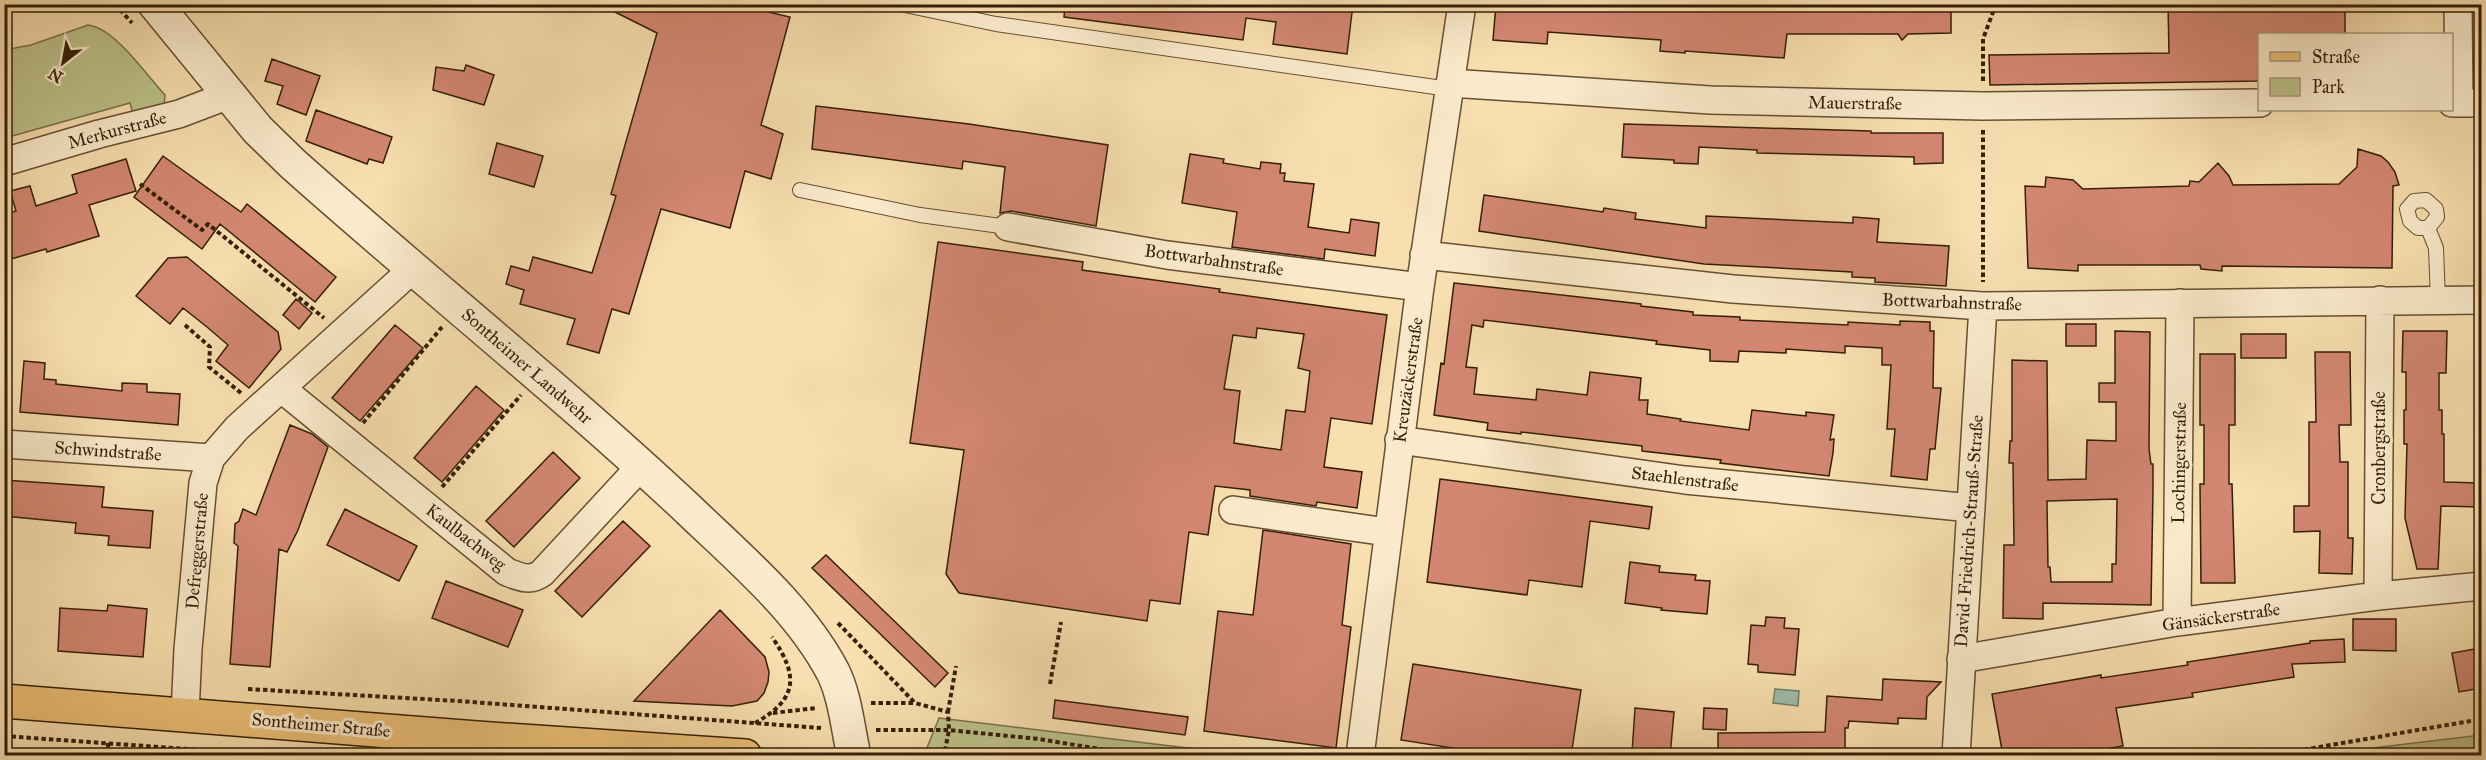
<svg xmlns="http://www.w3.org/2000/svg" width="2486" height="760" font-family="'IM FELL Great Primer',serif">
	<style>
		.green { fill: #bdc28b; stroke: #79704a; stroke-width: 1.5 }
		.water { fill: #9dbdab; stroke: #737e6a; stroke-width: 1.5 }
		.building { fill: #d38772; stroke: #351f08; stroke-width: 1.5; fill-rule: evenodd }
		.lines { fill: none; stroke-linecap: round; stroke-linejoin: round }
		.service-casing { stroke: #664f32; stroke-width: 16 }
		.minor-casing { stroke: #664f32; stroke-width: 30 }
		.tertiary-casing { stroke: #664f32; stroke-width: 36 }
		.primary-casing { stroke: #351f08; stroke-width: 36 }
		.path { stroke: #351f08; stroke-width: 4; stroke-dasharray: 4.5 3; stroke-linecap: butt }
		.service { stroke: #faeacb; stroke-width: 14 }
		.minor { stroke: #faeacb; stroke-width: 27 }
		.tertiary { stroke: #faeacb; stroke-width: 33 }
		.primary { stroke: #ecc078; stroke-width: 33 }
		.labels { text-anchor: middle; stroke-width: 6; stroke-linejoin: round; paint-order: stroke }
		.street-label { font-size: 18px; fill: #351f08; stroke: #faeacb }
	</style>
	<rect width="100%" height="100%" fill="#f8dfaf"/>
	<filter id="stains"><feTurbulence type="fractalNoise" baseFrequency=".00333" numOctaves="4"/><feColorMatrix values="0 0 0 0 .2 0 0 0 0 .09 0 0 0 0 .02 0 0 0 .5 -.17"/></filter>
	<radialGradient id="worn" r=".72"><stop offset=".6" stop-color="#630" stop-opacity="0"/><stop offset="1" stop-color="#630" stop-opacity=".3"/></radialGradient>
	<path class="green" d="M88 25C115 28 146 75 165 95L164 109 133 114 130 103 5 138 4 50 31 45Z
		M939 718 1237 754 1261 755H924Z
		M2481 735V755H2314Z"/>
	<path class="water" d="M1775 689 1799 691 1798 706 1773 703Z"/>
	<path class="building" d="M599 4H770L768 12 790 17 761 125 783 134 771 179 745 171 730 228 661 209 629 314 612 309 599 353 567 344 575 319 520 304 524 290 506 284 511 266 529 271 533 257 592 273 616 196 611 194 657 33Z
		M1065 4H1353L1347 54 1273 44 1276 22 1246 18 1243 40 1064 17Z
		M1496 4H1951V33L1908 34 1902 40 1898 34H1787L1784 58 1685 51V53L1660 51 1661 40 1548 32 1547 44 1493 40Z
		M2168 4H2345V34H2259V81L1990 85 1989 55 2169 53Z
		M272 59 320 76 306 115 277 104 283 86 265 81Z
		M466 65 494 75 484 105 433 90 436 67 464 71Z
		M816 106 969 124 1108 145 1096 226 1011 211 1000 213 1005 167 963 161 962 169 812 149Z
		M316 110 392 137 383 163 369 159 367 164 306 141Z
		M1624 124 1871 131V133H1943V163L1914 164V157L1757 153V150L1699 147 1698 164 1674 163V160L1622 157Z
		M497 143 543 156 534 187 489 174Z
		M2358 149 2381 156 2388 162 2395 172 2399 185 2393 186 2392 268 2222 266V271L2201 269 2200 265H2078V271L2028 268 2025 186 2045 187 2046 177 2073 180 2083 189 2189 186 2190 181 2199 182 2218 163 2229 176 2233 185 2339 184 2357 167Z
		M1190 154 1224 159 1223 163 1260 169 1261 162 1281 164 1280 173H1285L1284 181 1314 184 1308 227 1349 233 1351 219 1379 223 1375 256 1325 249 1324 259 1232 247 1237 212 1182 203Z
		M163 156 241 212 247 204 336 277 315 302 220 224 202 249 134 197Z
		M126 159 136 191 89 205 99 236 47 252 46 249 4 261V214L16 211 10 191 30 186 36 206 77 193 72 175Z
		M1484 195 1603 212 1604 208 1636 213 1635 219 1706 228V216L1853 223V217L1879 219 1877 242 1949 246 1946 286 1875 282V278L1852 277V272L1704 264 1479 231Z
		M938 242 1083 262 1082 270 1220 289 1219 292 1387 315 1372 424 1331 418 1324 467 1362 472 1357 508 1317 502 1316 506 1250 496V490L1215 486 1208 535 1189 532 1180 604 1150 600 1147 621 959 593 946 574 964 450 910 443ZM1257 328 1304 334 1298 368 1310 371 1305 412 1286 410 1281 450 1234 443 1240 391 1224 389 1233 335 1256 338Z
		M187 257 278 332 281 349 249 388 216 361 228 345 207 327 183 308 170 324 136 296 168 258Z
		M1454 283 1641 304V306L1693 312V315L1740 317V320L1848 325V322L1900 325V321L1930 322V331H1934L1933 388H1941L1935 449H1930L1927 480 1891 476 1895 429H1887L1891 365H1882V348L1845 346V353L1786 349V353L1739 351 1738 362 1710 361V350L1656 344 1657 341 1484 320 1483 327 1472 325 1466 367 1477 368 1474 394 1536 400 1537 389 1587 395 1590 372 1641 378 1639 400H1648L1647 414 1681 419 1680 421 1749 430 1752 410 1806 416V412L1834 415 1830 440 1834 439 1833 453 1829 476 1720 463 1721 460 1642 451V446L1521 432V434L1487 430 1488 423 1434 415 1441 363 1444 364Z
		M296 299 312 313 299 329 283 315Z
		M2066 324H2096V346H2066Z
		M395 325 423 348 360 421 332 398Z
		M2115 331 2150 332 2149 449 2151 464H2153V490L2151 605 2043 603V619L2003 618 2004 545H2014L2013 463H2009L2010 441H2012V360L2047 361 2048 480 2086 479 2087 440 2116 441V402H2099V383H2115ZM2117 499 2116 564H2112V582H2051L2050 567H2048L2047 501Z
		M2403 331H2447L2446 373H2439V410H2442V434H2444V482L2481 483V507L2441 506 2438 569H2417L2405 518 2407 444H2404V410H2406V372H2402Z
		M2241 334H2286V358H2241Z
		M2315 352H2350L2351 425H2339L2340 462H2348V538H2353L2352 574 2319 573 2320 531 2294 532V506H2309V422H2316Z
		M2200 354H2235V425H2229V484H2232L2235 583H2201L2200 484H2204V425H2200Z
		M24 361 45 363 44 379 56 380V384L122 391V383L147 384V392L180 394 178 425 20 412Z
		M476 386 504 410 442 482 414 458Z
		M290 425 312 434 328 447 298 530 287 552 279 549 270 667 230 664 238 546 234 543 235 524 239 521 243 509 256 515Z
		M553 452 580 478 514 547 486 521Z
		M1440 479 1652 507 1649 529 1590 521 1582 587 1529 580 1527 595 1427 582Z
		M4 480 104 487 102 507 153 511 150 548 108 545 109 536 75 533 76 523 4 516Z
		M345 509 417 546 399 581 327 545Z
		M623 521 650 546 582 617 555 591Z
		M1263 530 1351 544 1342 625 1351 627 1336 748 1204 731 1218 611 1253 615Z
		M826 555 948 673 935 687 812 568Z
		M1630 562 1660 566 1659 572 1696 575 1695 580 1710 581 1707 614 1661 610 1662 608 1625 603Z
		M446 581 523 610 508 647 432 618Z
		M108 605 147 609 143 657 58 651 60 608 107 611Z
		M720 610 765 657 769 672 768 682 764 693 757 701 732 706 634 701Z
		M1766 617 1785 618 1784 628 1799 629 1795 675 1758 672V665L1748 664 1751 625 1765 626Z
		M2353 619H2396V651L2353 650Z
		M2344 639 2345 662 2292 664 2294 677 2192 693 2193 697 2116 708 2123 746 2099 750 2101 756H2003L1992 694 2101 675V678L2188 665 2187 662 2310 643V641Z
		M2481 648V688L2459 692 2452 653Z
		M1413 664 1581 690 1571 756H1503L1401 740Z
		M1883 679 1941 682 1927 697 1926 719 1898 718V724L1849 721 1848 728H1845V756H1718V733L1825 732 1827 696 1882 700Z
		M1055 700 1188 717 1185 735 1053 718Z
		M1635 708 1674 712 1670 756 1632 753Z
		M1704 708 1727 709 1726 730 1703 729Z"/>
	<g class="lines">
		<defs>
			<path id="service" d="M900 4 996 24 1449 89
				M800 190 920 215 1008 227
				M2428 228H2418L2410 221 2407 209 2414 201 2426 200 2436 209 2437 217 2428 228 2436 248 2438 300"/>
			<path id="minor" d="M2458 4 2459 103
				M1450 83 1710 100 1983 106 2260 103
				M2452 103H2482
				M4 162 99 134 179 114 229 95
				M1008 227 1167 255 1420 287
				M1424 255 1733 289 1983 306 2482 300
				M282 389 507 572C520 577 530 582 542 573L641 466
				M1399 440 1685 480 1971 508
				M4 444 211 458
				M1233 510 1387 532
				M2378 596 2380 300
				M2177 622 2180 303
				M1961 659 2177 622 2378 596 2482 586
				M185 714 188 649 203 483 211 458 237 428 415 267
				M1360 756 1420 287 1462 4
				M1956 756 1983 306"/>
			<path id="tertiary" d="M155 4 258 130 293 164C424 281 561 390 689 510 741 560 799 608 833 672 845 696 848 729 854 756"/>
			<path id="primary" d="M4 701 477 738 745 756"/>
		</defs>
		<use href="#service" class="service-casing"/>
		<use href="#minor" class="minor-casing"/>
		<use href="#tertiary" class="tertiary-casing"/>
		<use href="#primary" class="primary-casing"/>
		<path class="path" d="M115 4 132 23
			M1983 81V39L1996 4
			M1983 130V282
			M140 184 202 230 208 224 324 318
			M185 325 210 347 209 367 241 393
			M363 423 442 327
			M442 487 521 395
			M838 623 915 703 948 712 949 730 944 756
			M1050 684 1061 622
			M248 689 458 701 821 728
			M871 703H914
			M948 712 956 666
			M773 713 816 708
			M755 723C798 699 799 676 772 637
			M876 730H949L1039 739 1142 756
			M4 736 286 756
			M108 743V756
			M2267 756 2482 719"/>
		<use href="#service" class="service"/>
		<use href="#minor" class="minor"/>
		<use href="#tertiary" class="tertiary"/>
		<use href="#primary" class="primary"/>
	</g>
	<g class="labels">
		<g class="street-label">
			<text transform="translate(1855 103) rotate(1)" y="6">Mauerstraße</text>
			<text transform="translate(117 130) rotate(-15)" y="6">Merkurstraße</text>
			<text transform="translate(1214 260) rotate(8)" y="6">Bottwarbahnstraße</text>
			<text transform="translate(1952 302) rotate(2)" y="6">Bottwarbahnstraße</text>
			<text transform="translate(527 366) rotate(41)" y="6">Sontheimer Landwehr</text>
			<text transform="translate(1408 380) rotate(-82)" y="6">Kreuzäckerstraße</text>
			<text transform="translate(2379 448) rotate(-90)" y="6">Cronbergstraße</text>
			<text transform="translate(108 451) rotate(4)" y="6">Schwindstraße</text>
			<text transform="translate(2179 463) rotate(-89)" y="6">Lochingerstraße</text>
			<text transform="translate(1685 479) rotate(7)" y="6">Staehlenstraße</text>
			<text transform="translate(1969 531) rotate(-86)" y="6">David-Friedrich-Strauß-Straße</text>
			<text transform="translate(466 537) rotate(38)" y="6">Kaulbachweg</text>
			<text transform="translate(197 551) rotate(-85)" y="6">Defreggerstraße</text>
			<text transform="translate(2221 617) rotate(-8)" y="6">Gänsäckerstraße</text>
			<text transform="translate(321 725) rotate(5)" y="6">Sontheimer Straße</text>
		</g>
	</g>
	<rect width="2486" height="760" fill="none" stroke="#f8dfaf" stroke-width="24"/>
	<rect x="6" y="6" width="2474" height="748" fill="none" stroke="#351f08" stroke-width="3"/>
	<rect x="12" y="12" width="2462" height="736" fill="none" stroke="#351f08" stroke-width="1.5"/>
	<rect x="2258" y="33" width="195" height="78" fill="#faeacb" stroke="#ab997d" stroke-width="1.5"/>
	<rect x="2270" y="52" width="30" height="9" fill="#ecc078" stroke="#ab997d" stroke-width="1.5"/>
	<text x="2312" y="63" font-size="18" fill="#351f08">Straße</text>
	<rect x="2270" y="78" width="30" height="18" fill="#bdc28b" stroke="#ab997d" stroke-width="1.5"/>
	<text x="2312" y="93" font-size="18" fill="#351f08">Park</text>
	<g transform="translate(63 63) rotate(211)" stroke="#faeacb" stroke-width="4.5" paint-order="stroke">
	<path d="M0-4.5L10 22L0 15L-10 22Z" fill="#351f08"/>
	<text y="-9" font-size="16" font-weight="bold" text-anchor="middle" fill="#351f08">N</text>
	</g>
	<rect width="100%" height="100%" filter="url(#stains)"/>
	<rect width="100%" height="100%" fill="url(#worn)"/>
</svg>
